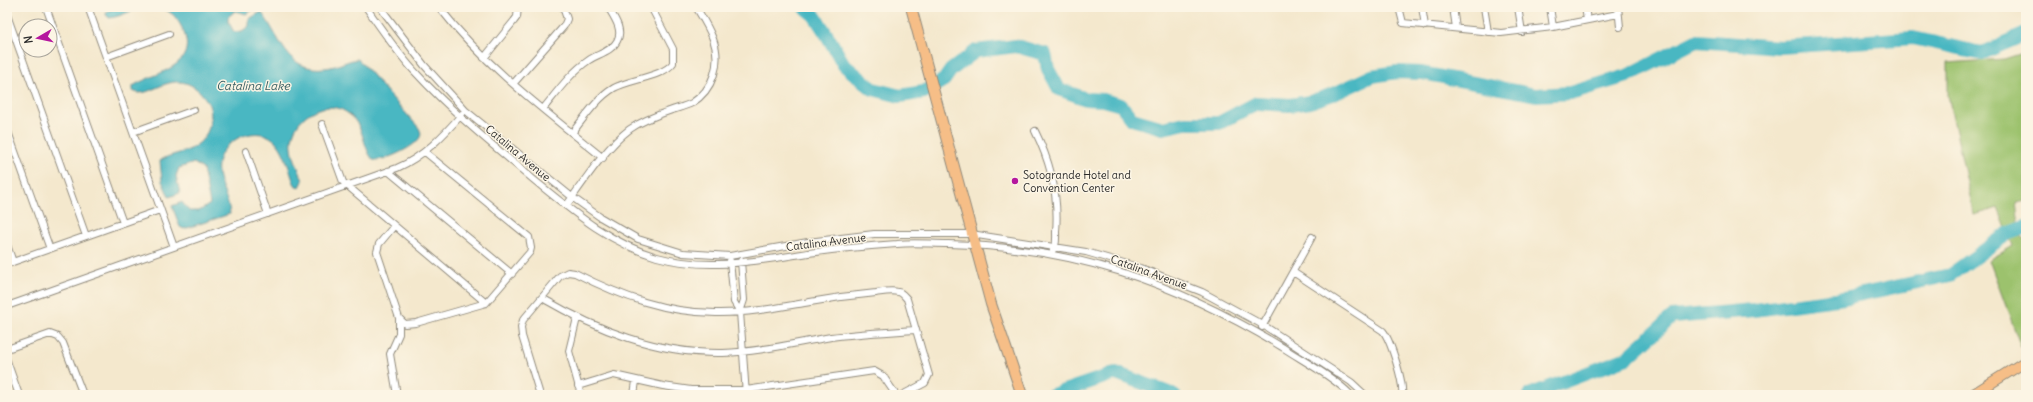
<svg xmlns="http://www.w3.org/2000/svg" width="2033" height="402" font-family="Delius,sans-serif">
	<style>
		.green { fill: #9cc26d; stroke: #64764c }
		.water { fill: #48b7c2; stroke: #3a7176 }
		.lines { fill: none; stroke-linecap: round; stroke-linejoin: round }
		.river { stroke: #48b7c2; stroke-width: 14 }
		.minor-casing { stroke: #908a7c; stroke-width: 8 }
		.primary-casing { stroke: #908a7c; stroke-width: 12 }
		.minor { stroke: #fff; stroke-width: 6 }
		.primary { stroke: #f6be87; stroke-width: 10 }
		.poi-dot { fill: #b5179e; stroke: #fcf5e5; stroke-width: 1.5 }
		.labels { text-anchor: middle; stroke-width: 3; stroke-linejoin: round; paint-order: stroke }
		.street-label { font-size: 11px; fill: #2b2b2b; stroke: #fcf5e5 }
		.poi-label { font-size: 11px; fill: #2b2b2b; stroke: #fcf5e5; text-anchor: start }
		.water-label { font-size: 12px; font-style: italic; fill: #355c60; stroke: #fcf5e5 }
	</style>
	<rect width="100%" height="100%" fill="#fcf5e5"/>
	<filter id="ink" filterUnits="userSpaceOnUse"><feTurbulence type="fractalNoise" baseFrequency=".025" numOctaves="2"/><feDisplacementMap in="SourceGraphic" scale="8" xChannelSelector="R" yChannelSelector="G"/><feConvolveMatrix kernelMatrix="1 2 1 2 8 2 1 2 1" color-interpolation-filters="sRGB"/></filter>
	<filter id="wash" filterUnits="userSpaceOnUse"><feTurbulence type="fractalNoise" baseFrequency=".012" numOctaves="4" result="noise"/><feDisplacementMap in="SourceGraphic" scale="16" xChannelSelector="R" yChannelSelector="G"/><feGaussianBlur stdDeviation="0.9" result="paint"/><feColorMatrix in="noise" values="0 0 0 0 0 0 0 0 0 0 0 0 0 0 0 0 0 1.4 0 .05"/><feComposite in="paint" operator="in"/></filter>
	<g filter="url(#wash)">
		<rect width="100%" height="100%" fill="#f4e8cd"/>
		<path class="green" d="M2026 52V201L2016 203 2021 237 2026 240V344L2021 347 1989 260 2013 246 1998 208 1974 215 1948 95V63L2004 59Z"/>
		<path class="water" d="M118 7H145C132 9 121 17 109 18L106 15 107 11Z
			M157 7H258L246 14 235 11 228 17V21L234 32 242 31 249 26V19L261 12C280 35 286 73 325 68 337 67 348 60 358 59L419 128C420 131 422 133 420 137 416 147 383 162 373 160 362 146 365 128 350 115 329 96 295 114 292 140 290 153 299 168 303 181L300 187 296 186 294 183C289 170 286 154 277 143 260 122 222 139 218 163 215 180 229 197 230 214L184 229 180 227 172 206 182 202 189 211H199L210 204 203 169 194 163 179 168 176 176 180 193 169 197 162 181 160 161C167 155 179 154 188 150 205 143 214 125 210 108 208 101 203 95 198 90 171 67 149 101 133 91V86C155 72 201 67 182 28 176 16 170 10 157 7Z"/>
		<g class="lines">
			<path class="river" d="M804 7 814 15 827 35 844 65 873 89 900 96 924 92 944 80 951 70 976 51 1016 46 1045 54 1048 69 1059 89 1086 99 1103 100 1121 105 1132 119 1163 128 1185 123H1219L1257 103 1290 105 1310 102 1336 93 1372 76 1397 72 1422 73 1536 95 1570 93 1627 76 1696 41 1780 47 1913 38 1982 53 2026 34
				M1052 395 1116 373 1174 395
				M1529 395 1627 358 1672 317 1754 310 1844 298 1950 275 2007 234 2026 227"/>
		</g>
	</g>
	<g filter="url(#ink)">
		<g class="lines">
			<defs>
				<path id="minor" d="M46 7 123 223
					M88 7 174 247
					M366 7C382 30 398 54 417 74 453 113 494 146 534 180 572 211 609 243 657 257 708 271 757 261 808 253 837 249 867 246 897 244 914 242 931 244 948 244 1075 247 1174 282 1282 347 1305 362 1332 376 1351 395
					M380 7 424 65 465 110 572 197 600 217 638 239 683 253 730 256 808 242 874 234H971L1086 252 1141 268 1202 292 1263 325 1351 382 1365 395
					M439 7C485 66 545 111 603 158
					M1399 7 1403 23 1501 33 1553 27 1618 14
					M1422 7 1425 26
					M1453 7 1456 28
					M1484 7 1488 32
					M1518 7 1522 32
					M1550 7 1553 27
					M1585 7 1587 20
					M1618 7 1620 27
					M7 15 86 236
					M106 57 169 34
					M484 58 514 21 517 17 518 7
					M513 84 564 26 567 19 563 7
					M543 109C557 92 571 72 589 60 598 54 612 51 617 41 624 30 613 16 608 7
					M322 124 343 182 486 303
					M7 129 50 249
					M1035 131C1051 163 1059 196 1056 232 1056 238 1057 245 1053 250
					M133 132 194 110
					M572 133C584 118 597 98 614 88 630 79 663 77 673 63V49L651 7
					M246 151 268 214
					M388 171 512 274
					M566 206C584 181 606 147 630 129 643 120 657 115 672 110 678 108 686 106 692 103 713 90 722 63 713 39 709 28 702 17 696 7
					M394 226 379 244 377 252 399 318 405 324 416 323 486 303 530 252 531 248 529 237 425 152
					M7 245 13 262
					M730 261 734 302 740 312 746 395
					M7 264 160 210
					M1293 272 1383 331C1391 341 1404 383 1402 395
					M542 298C597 330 657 354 723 353 759 352 795 343 831 337 859 333 888 332 916 330
					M7 306 397 168C423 157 443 136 462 114
					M740 312 744 300 741 261
					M577 318 569 351 581 395
					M1262 327 1312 237
					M7 349 50 334 58 337 63 343 82 392 75 395
					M7 361 19 395
					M578 386 614 375 663 386 691 390H746L874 371 883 376 896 395
					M397 395 390 354 399 334V319
					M540 395 522 336 521 327 523 320 560 276 568 272 575 273C620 296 668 314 720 313 751 313 780 307 810 302 832 298 854 295 876 293 883 292 891 290 898 292 902 292 904 296 907 299L929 375 925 383 902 395
					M634 395 636 381"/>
				<path id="primary" d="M911 7 991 304 1022 395
					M1972 395 2026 361"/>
			</defs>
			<use href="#minor" class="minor-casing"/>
			<use href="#primary" class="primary-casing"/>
			<use href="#minor" class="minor"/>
			<use href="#primary" class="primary"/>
		</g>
	</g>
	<circle class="poi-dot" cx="1015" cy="181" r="4"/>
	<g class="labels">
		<g class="street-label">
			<text transform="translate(518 153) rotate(40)" y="4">Catalina Avenue</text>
			<text transform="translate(826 242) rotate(-7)" y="4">Catalina Avenue</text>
			<text transform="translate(1149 272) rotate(20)" y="4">Catalina Avenue</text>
		</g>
		<g class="poi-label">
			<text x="1023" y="179">Sotogrande Hotel and<tspan x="1023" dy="13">Convention Center</tspan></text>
		</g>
		<g class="water-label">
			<text x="253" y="90">Catalina Lake</text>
		</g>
	</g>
	<rect width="2033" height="402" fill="none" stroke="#fcf5e5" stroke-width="24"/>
	<g transform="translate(38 38) rotate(261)"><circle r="19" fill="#fcf5e5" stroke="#a8a49b"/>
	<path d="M0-3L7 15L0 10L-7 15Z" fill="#b5179e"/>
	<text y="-6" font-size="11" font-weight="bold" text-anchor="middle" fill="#2b2b2b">N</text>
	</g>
</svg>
